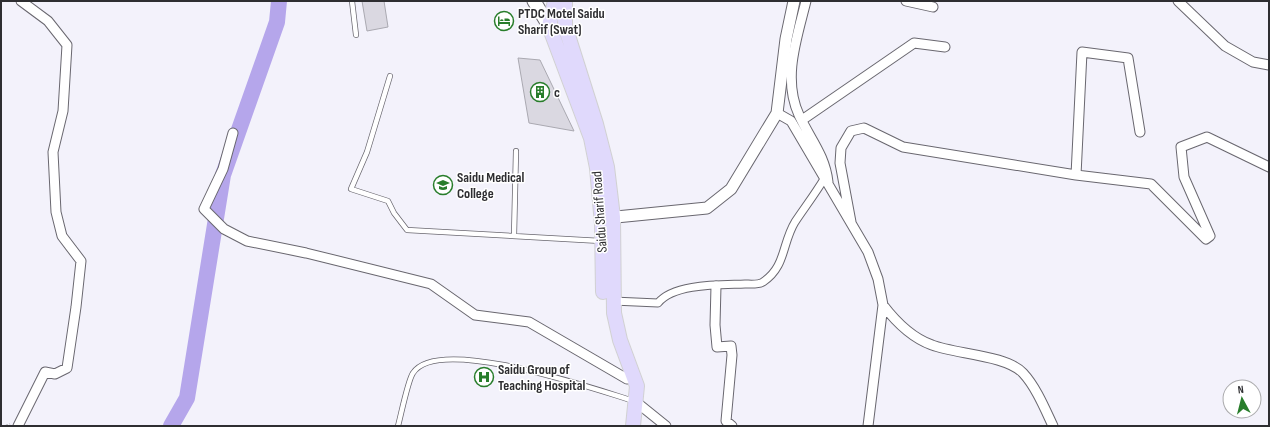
<svg xmlns="http://www.w3.org/2000/svg" width="1270" height="427" font-family="'Sofia Sans Condensed',sans-serif">
	<style>
		.lines { fill: none; stroke-linecap: round; stroke-linejoin: round }
		.river { stroke: #b5a6eb; stroke-width: 16 }
		.building { fill: #dad8e1; stroke: #aaa9b1 }
		.service-casing { stroke: #69676f; stroke-width: 6 }
		.pedestrian-casing { stroke: #69676f; stroke-width: 9 }
		.minor-casing { stroke: #69676f; stroke-width: 11 }
		.tertiary-casing { stroke: #69676f; stroke-width: 13 }
		.secondary-casing { stroke: #69676f; stroke-width: 15 }
		.primary-casing { stroke: #d1d1d2; stroke-width: 16 }
		.path { stroke: #8c8b91; stroke-width: 1.5; stroke-dasharray: 3 2; stroke-linecap: butt }
		.service { stroke: #fff; stroke-width: 4.5 }
		.pedestrian { stroke: #fff; stroke-width: 7 }
		.minor { stroke: #fff; stroke-width: 9 }
		.tertiary { stroke: #fff; stroke-width: 11 }
		.secondary { stroke: #fff; stroke-width: 13 }
		.primary { stroke: #e0d9fc; stroke-width: 14 }
		.labels { text-anchor: middle; stroke-width: 3; stroke-linejoin: round; paint-order: stroke }
		.poi-label { font-size: 14px; font-weight: bold; fill: #2e2e31; stroke: #fff; text-anchor: start }
		.street-label { font-size: 14px; fill: #2e2e31; stroke: #fff }
	</style>
	<rect width="100%" height="100%" fill="#f3f2fb"/>
	<g class="lines">
		<path class="river" d="M171 426 187 398 223 175 277 22 279 1"/>
	</g>
	<path class="building" d="M362 1H384L388 27 367 31Z
		M518 58 540 60 574 131 529 123Z"/>
	<g class="lines">
		<defs>
			<path id="service" d="M352 1 356 35
				M390 76 367 152 351 189 388 201 394 213 407 230 601 241
				M514 236 516 151
				M398 426C401 415 408 380 413 373 438 334 597 390 634 401"/>
			<path id="pedestrian" d="M613 301 658 303C674 283 722 285 745 284 750 284 759 285 763 282 786 267 782 243 795 222 805 207 815 194 824 179"/>
			<path id="minor" d="M806 1C797 38 782 78 799 115 810 139 825 155 828 182
				M906 1 933 7
				M1178 1 1225 46 1253 62 1269 65
				M777 113 791 121 868 252 878 279 883 305 868 426
				M802 120 914 43 945 47
				M233 133 223 169 204 209 224 229 247 241 306 253 431 284 475 315 529 322 627 379
				M1076 175 1082 52 1128 58 1140 132
				M851 222 840 163 841 148 851 131 864 128 903 147 1076 175 1151 184 1206 239 1210 236 1184 177 1181 147 1207 137 1269 167
				M716 286 715 325 717 347 731 346 732 355 726 421 732 426
				M883 305C896 322 912 338 932 345 955 354 1006 355 1023 373 1036 387 1045 409 1053 426
				M635 401 666 426
				M18 426 45 372 55 374 67 368 76 307 81 261 62 236 56 212 53 152 63 111 67 45 48 21 21 1"/>
			<path id="tertiary" d="M606 218 707 208 731 189 777 113 786 39 794 1"/>
			<path id="secondary" d="M534 1 549 26"/>
			<path id="primary" d="M555 1 549 26 591 138 597 168 602 224 603 292
				M565 1V26L596 124 607 167 613 217 614 313 620 340 637 386 633 426"/>
		</defs>
		<use href="#service" class="service-casing"/>
		<use href="#pedestrian" class="pedestrian-casing"/>
		<use href="#minor" class="minor-casing"/>
		<use href="#tertiary" class="tertiary-casing"/>
		<use href="#secondary" class="secondary-casing"/>
		<use href="#primary" class="primary-casing"/>
		<path class="path" d="M5 426 10 424"/>
		<use href="#service" class="service"/>
		<use href="#pedestrian" class="pedestrian"/>
		<use href="#minor" class="minor"/>
		<use href="#tertiary" class="tertiary"/>
		<use href="#secondary" class="secondary"/>
		<use href="#primary" class="primary"/>
	</g>
	<defs>
		<symbol id="hotel-ring" viewBox="-11 -11 22 22"><circle r="9.5" fill="#fff" stroke="#287d2b" stroke-width="1.5"/><path d="M-6-4.5h1.5V1H6V5H4.5V3h-9V5H-6ZM-4 0a1.8 1.8 0 1 1 3.6 0ZM.5 0V-2.5h3Q6-2.5 6 0Z" fill="#287d2b"/></symbol>
		<symbol id="building-ring" viewBox="-11 -11 22 22"><circle r="9.5" fill="#fff" stroke="#287d2b" stroke-width="1.5"/><path d="M-4-6H4V6H1V3H-1V6H-4ZM-2.5-4.3h1.7v1.8h-1.7ZM.8-4.3h1.7v1.8H.8ZM-2.5-1h1.7V.8h-1.7ZM.8-1h1.7V.8H.8Z" fill="#287d2b"/></symbol>
		<symbol id="university-ring" viewBox="-11 -11 22 22"><circle r="9.5" fill="#fff" stroke="#287d2b" stroke-width="1.5"/><path d="M0-5L7-2L0 1L-7-2ZM-4 1L0 2.5L4 1V4Q0 6-4 4Z" fill="#287d2b"/></symbol>
		<symbol id="hospital-ring" viewBox="-11 -11 22 22"><circle r="9.5" fill="#fff" stroke="#287d2b" stroke-width="1.5"/><path d="M-5-5h3v3.5h4V-5h3V5h-3V1.5h-4V5h-3Z" fill="#287d2b"/></symbol>
	</defs>
	<g fill-rule="evenodd">
		<use href="#hotel-ring" x="493" y="10" width="22" height="22"/>
		<use href="#building-ring" x="529" y="81" width="22" height="22"/>
		<use href="#university-ring" x="432" y="174" width="22" height="22"/>
		<use href="#hospital-ring" x="473" y="366" width="22" height="22"/>
	</g>
	<g class="labels">
		<g class="poi-label">
			<text x="518" y="18">PTDC Motel Saidu<tspan x="518" dy="16">Sharif (Swat)</tspan></text>
			<text x="554" y="97">c</text>
			<text x="457" y="182">Saidu Medical<tspan x="457" dy="16">College</tspan></text>
			<text x="498" y="374">Saidu Group of<tspan x="498" dy="16">Teaching Hospital</tspan></text>
		</g>
		<g class="street-label">
			<text transform="translate(599 212) rotate(-94)" y="5">Saidu Sharif Road</text>
		</g>
	</g>
	<rect width="1270" height="427" fill="none" stroke="#2e2e31" stroke-width="4"/>
	<g transform="translate(1242 399) rotate(353)"><circle r="19" fill="#ffffff" stroke="#ababad"/>
	<path d="M0-3L7 15L0 10L-7 15Z" fill="#287d2b"/>
	<text y="-6" font-size="11" font-weight="bold" text-anchor="middle" fill="#2e2e31">N</text>
	</g>
</svg>
